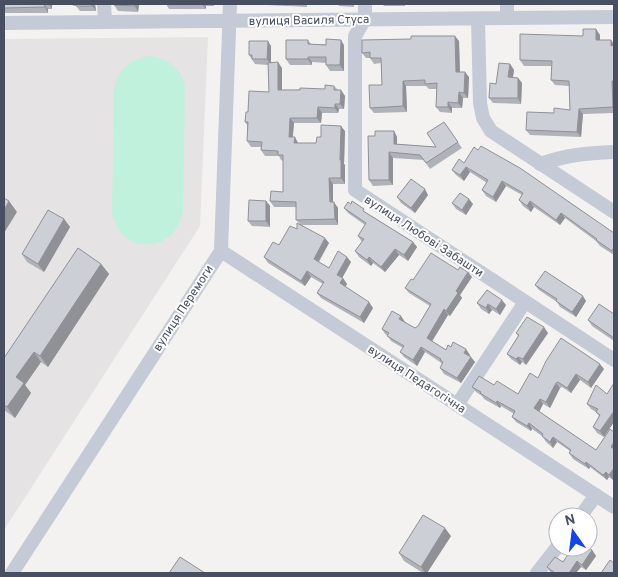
<svg xmlns="http://www.w3.org/2000/svg" width="618" height="577" font-family="Overpass,sans-serif">
	<style>
		.education { fill: #e5e3e3 }
		.green { fill: #bff1dd }
		.lines { fill: none; stroke-linecap: round; stroke-linejoin: round }
		.minor { stroke: #c4cad6; stroke-width: 14 }
		.wall { fill: #b0b2b9 }
		.shaded-wall { fill: #909196 }
		.building { fill: #cdcfd7; stroke: #909196 }
		.labels { text-anchor: middle; stroke-width: 4; stroke-linejoin: round; paint-order: stroke }
		.street-label { font-size: 12px; fill: #484f60; stroke: #fff }
	</style>
	<rect width="100%" height="100%" fill="#f3f2f1"/>
	<path class="education" d="M208 37 200 226 4 530V39Z"/>
	<path class="green" d="M151 56C169 59 180 68 185 85L183 210C176 253 124 257 112 215L114 91C117 70 130 58 151 56Z"/>
	<g class="lines">
		<path class="minor" d="M104 4 105 21
			M365 4V19L355 36V190L614 360
			M507 4V18
			M478 19 480 103 483 118 491 131 614 212
			M4 23 614 17
			M540 164C567 155 586 153 614 152
			M221 251 614 507
			M457 405 525 302
			M580 517 596 495
			M12 573 221 251 230 4
			M537 573 558 546"/>
	</g>
	<path class="wall" d="M4 4H52V9H48V13H4Z
		M72 4H95L96 11H80L76 6H73Z
		M139 4 138 12 118 11 114 5Z
		M166 4H214V6H206V9H169Z
		M265 4H307V7L266 5Z
		M338 4H354V7L339 6Z
		M382 4H405V6H384Z
		M473 4H494V5H474Z
		M600 35V40L614 44V113L583 114 581 137 530 135 526 130 554 113 570 110 569 86 555 85 551 80 552 66H524L520 60 583 36Z
		M308 40 311 44 344 45V71H330L326 65V63L312 62V65H290L286 59Z
		M459 41 460 72 469 77 468 98H463L462 108H452V113L440 112 436 107 437 89H429L426 86H406L407 112 374 113 370 108 382 85 381 63 374 64 370 58H366L362 53Z
		M271 46V62L282 68V90L325 89 334 86 338 90 345 96 344 109H339L338 113H322L321 123H294L293 137 298 143H316L321 137 345 131 344 164 345 165V184H333V202L338 208V225H302L329 243 319 262 329 268 351 262 342 278 347 284 345 287 373 308 364 323 321 298 317 293 323 284 311 277 305 286 268 263 264 257 279 245 297 229 300 224 296 220V207H274L270 201 283 192V161L281 160 279 156H265L261 150 262 147H251L247 141V125L245 122 248 112 269 92 268 65 255 64 249 55Z
		M510 64 514 70 513 77 518 78 522 83 521 104 493 103 489 98 496 84Z
		M444 122 462 148 430 169 424 160 393 158V185L373 186 369 180 375 136 394 131 397 137V144L436 147Z
		M464 163 614 233V255L600 246 596 241 565 218 560 225 534 207 531 212 523 206 519 200 522 195 506 186 496 202 486 196 482 190 487 183 470 172 464 181 456 175 452 170Z
		M428 195 415 213 401 203 397 197Z
		M266 201 270 206V227L252 226 248 221Z
		M452 203 473 204 466 215 456 209Z
		M344 208 367 213 413 242 417 247 408 261 399 255 385 272 373 263 371 266 359 257 355 251 362 242 358 236 365 225 348 213Z
		M64 219 70 227 44 272 27 262 22 254Z
		M101 264 109 274 48 367 41 362 25 385 31 393 15 418 4 410V358Z
		M458 270 472 277 460 295 462 298 450 316 448 315 432 341 446 350 470 355 469 356 475 362 461 383 444 374 440 368 442 364 440 362 425 352 417 366 404 357 400 352 403 348 391 341 387 335 385 334 382 329 405 322 415 328 418 326 430 306 409 293 405 288 413 280Z
		M535 285 586 301 576 317 560 307 557 302 539 290Z
		M477 303 506 305 500 315 492 310 489 314 481 309Z
		M614 314V341L592 326 588 320Z
		M516 333H548L526 365 522 362 520 365 511 359 507 354 518 336Z
		M604 369 591 388 580 380 571 393 562 387 560 388 550 408 543 404 539 412 596 450 614 432V479L613 480 609 477 607 480 590 467 589 469 573 459 569 453 570 451 557 442 553 448 546 442 542 436 532 429 531 431 516 422 512 417 514 414 501 406 500 408 484 399 482 396 476 392 472 387 494 385 518 394 538 378Z
		M596 385 604 437 597 433 593 427 599 416 596 412 591 409 587 404Z
		M451 536 427 573H423L404 561 399 553Z
		M592 550 596 556 586 570 581 567 576 573H551L547 567Z"/>
	<path class="shaded-wall" d="M44 4 48 9V13L45 7Z
		M49 4H52V9Z
		M92 4H95L96 11 92 6Z
		M135 4H139L138 12 135 6Z
		M202 4H204L206 6V9Z
		M596 29 600 35V45L596 40Z
		M455 36 459 41 460 77 456 72Z
		M341 40 344 45V71L340 65Z
		M611 40 614 44V50L611 46Z
		M268 41 271 46V65L267 59Z
		M308 57 312 62V65L308 59Z
		M278 62 282 68V96L278 90Z
		M510 64 514 70 512 83 508 77Z
		M465 72 469 77 468 98 464 93Z
		M518 78 522 83 521 104 518 98Z
		M403 81 406 86 407 112 403 106Z
		M612 81 614 84V110L613 107Z
		M341 90 345 96 344 109 340 104Z
		M459 92 463 98 462 108 458 103Z
		M448 102 452 108V113L448 107Z
		M335 104 339 109 338 113 335 108Z
		M318 107 322 113 321 123 317 118Z
		M579 109 583 114 581 137 577 132Z
		M290 118 294 123 292 142 289 137Z
		M341 126 345 131 344 164 345 165V184L341 178 340 160Z
		M394 131 397 137V149L394 144Z
		M295 137 298 143H294Z
		M389 152 393 158V185L389 180Z
		M466 167 470 172 464 181 460 175Z
		M329 178 333 184V208L330 202Z
		M502 181 506 186 496 202 493 197Z
		M425 189 428 195 415 213 411 208Z
		M469 199 473 204 466 215 462 210Z
		M9 201 17 212 4 233V210Z
		M266 201 270 206V227L266 221Z
		M530 201 534 207 531 212 527 206Z
		M334 202 338 208V225L335 219Z
		M561 213 565 218 560 225 556 220Z
		M64 219 70 227 44 272 38 264Z
		M325 238 329 243 317 264 314 259Z
		M413 242 417 247 408 261 404 255Z
		M395 249 399 255 385 272 381 267Z
		M347 257 351 262 341 280 337 275Z
		M369 257 373 263 371 266 367 260Z
		M101 264 109 274 48 367 40 356Z
		M307 271 311 277 305 286 301 281Z
		M468 272 472 277 460 295 462 298 450 316 446 311 456 291Z
		M343 278 347 284 344 289 340 283Z
		M583 296 586 301 576 317 572 312Z
		M502 300 506 305 500 315 496 309Z
		M369 302 373 308 364 323 360 317Z
		M488 304 492 310 489 314 486 308Z
		M444 309 448 315 431 343 427 338Z
		M401 316 405 322 403 325 399 319Z
		M544 327 548 333 526 365 523 359Z
		M421 347 425 352 417 366 413 360Z
		M466 349 470 355 468 358 464 353Z
		M34 352 41 362 25 385 31 393 15 418 7 407 16 377Z
		M471 357 475 362 461 383 457 378Z
		M518 357 522 362 520 365 516 359Z
		M600 364 604 369 591 388 588 382Z
		M576 374 580 380 571 393 567 388Z
		M556 383 560 388 550 408 546 402Z
		M540 399 543 404 538 414 534 408Z
		M497 401 501 406 500 408 496 403Z
		M614 411V422L604 437 600 431Z
		M529 423 532 429 531 431 527 426Z
		M553 437 557 442 553 448 550 442Z
		M614 442V452L611 447Z
		M586 462 590 467 589 469 585 464Z
		M614 468V479L613 480 609 475Z
		M606 472 609 477 607 480 603 475Z
		M445 528 451 536 427 573H425L421 567Z
		M592 550 596 556 586 570 582 565Z
		M577 561 581 567 576 573H569Z"/>
	<path class="building" d="M4 4H44L45 7 4 8Z
		M76 4H92V6H76Z
		M115 4H135V6L114 5Z
		M583 29H596V40H611V46L614 45V81H612L613 107 579 109 577 132 526 130 527 112 554 113V108L570 110 569 81 551 80 552 61 520 60V34L583 36Z
		M411 36H455L456 72H465L464 93 459 92 458 103 448 102V107H436L437 83 425 84V80L403 81V106L370 108 369 85H382L381 58H370V52L362 53V40L411 39Z
		M326 39 341 40 340 65H326V57H308V59H286V40H308V44L326 45Z
		M249 41H268L267 59H252V55H249Z
		M278 62V90H300V88L325 89V85L334 86V90H341L340 104H335V108L318 107 317 118H290L289 137H295L294 143H316L317 137H321V125L341 126 340 160H341V178H329L330 202H334L335 219 296 220V202L270 201 271 191 283 192V155H278V151L261 150 262 142 247 141 248 122H245L246 112H248L249 91 269 92 268 63Z
		M499 63 510 64 508 77 518 78V98H489L490 83 496 84Z
		M444 122 458 142 426 163 420 155 389 152V180H369L368 136H375V131H394V144L436 147 427 133Z
		M481 146 520 168 614 233V247L612 251 596 240 597 239 561 213 556 220 530 201 527 206 519 200 523 193 502 181 493 197 482 190 488 180 466 167 460 175 452 170 459 159 464 163 474 147 478 150Z
		M411 179 425 189 411 208 397 197Z
		M460 193 469 199 462 210 452 203Z
		M4 198 9 201 4 210Z
		M249 200 266 201V221H248Z
		M352 201 364 209 363 211 413 242 404 255 395 249 381 267 369 257 367 260 355 251 364 239 358 236 366 223 344 208 348 202 351 204Z
		M48 210 64 219 38 264 22 254Z
		M297 223 325 238 314 259 329 268 338 251 347 257 337 275 343 278 340 283 369 302 360 317 317 293 324 282 307 271 301 281 264 257 273 242 279 245 290 226 297 229Z
		M78 248 101 264 40 356 34 352 16 377 24 383 7 407 4 405V358Z
		M431 253 458 270 460 267 468 272 456 291 458 293 446 311 444 309 427 338 446 350 448 345 451 347 453 342 466 349 464 353 471 357 457 378 440 368 443 362 440 360 441 359 421 347 413 360 400 352 404 346 387 336 389 333 382 329 392 311 401 316 399 319 415 328 418 326 431 304 405 288 411 279 413 280Z
		M545 271 583 296 572 312 556 301 557 299 535 285Z
		M487 290 502 300 496 309 488 304 486 308 477 303Z
		M599 304 614 314V338L588 320Z
		M527 317 544 327 523 359 518 357 516 359 507 354 519 335 516 333Z
		M561 338 600 364 588 382 576 374 567 388 558 382 556 383 546 402 540 399 534 408 596 450 610 429 614 432V442L611 447 614 449V468L609 475 606 472 603 475 586 462 585 464 569 453 571 450 553 437 550 442 542 436 543 434 529 423 527 426 512 417 515 411 497 401 496 403 480 393 481 392 472 387 479 376 494 385 497 381 518 394 530 373 538 378 546 361Z
		M614 383V411L600 431 593 427 600 415 596 412 598 409 587 404 596 385 607 394Z
		M423 515 445 528 421 567 399 553Z
		M573 547H588L592 550 582 565 577 561 569 573H555L547 567 555 557 563 562Z
		M180 557 205 573H169Z
		M610 560 614 563V573H601Z"/>
	<g class="labels">
		<g class="street-label">
			<text transform="translate(309 20) rotate(-1)" y="4">вулиця Василя Стуса</text>
			<text transform="translate(424 236) rotate(33)" y="4">вулиця Любові Забашти</text>
			<text transform="translate(183 308) rotate(-57)" y="4">вулиця Перемоги</text>
			<text transform="translate(417 379) rotate(33)" y="4">вулиця Педагогічна</text>
		</g>
	</g>
	<rect width="618" height="577" fill="none" stroke="#484f60" stroke-width="10"/>
	<g transform="translate(573 532) rotate(346)"><circle r="24" fill="#ffffff" stroke="#b6b9bf"/>
	<path d="M0-4L9 19L0 12L-9 19Z" fill="#1243ec"/>
	<text y="-8" font-size="14" font-weight="bold" text-anchor="middle" fill="#484f60">N</text>
	</g>
</svg>
